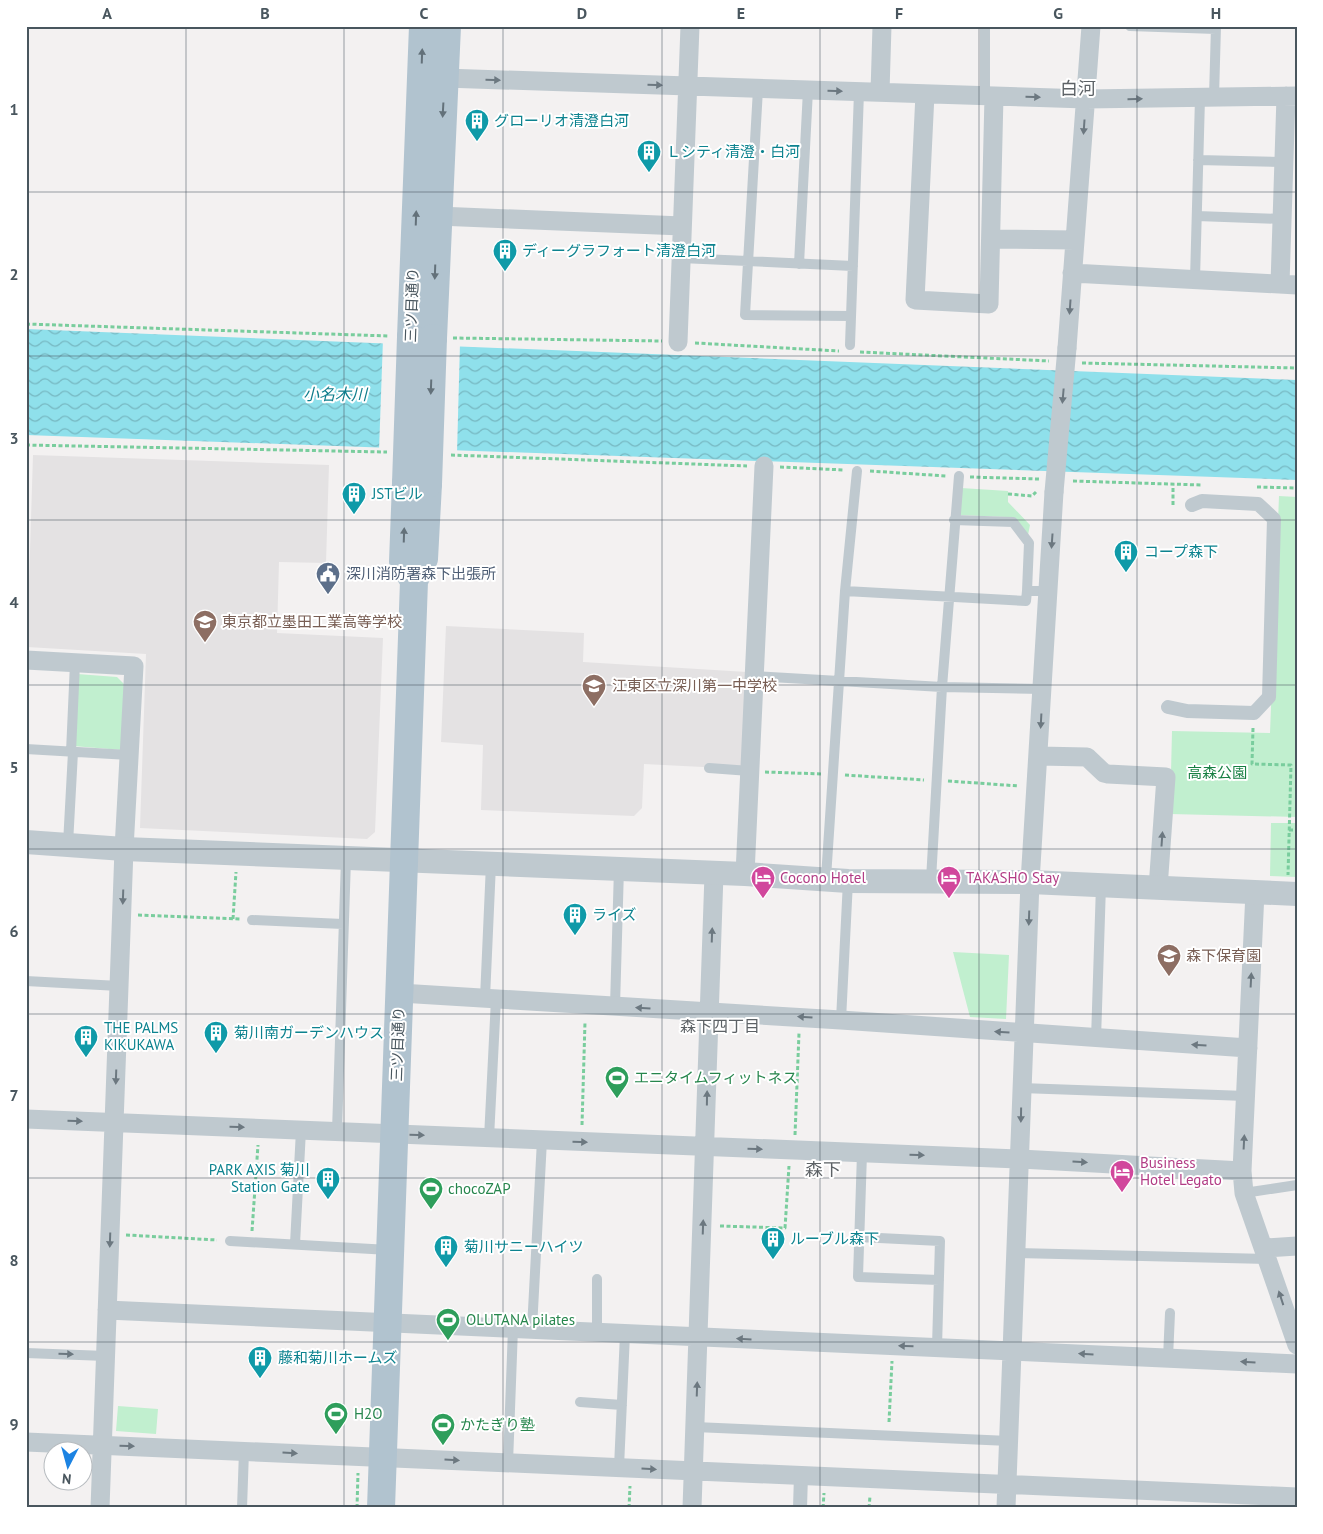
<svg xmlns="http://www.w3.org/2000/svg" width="1323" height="1534" font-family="'PT Sans','Noto Sans JP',sans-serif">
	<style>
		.education { fill: #e4e2e3 }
		.green { fill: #c1efcf }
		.water { fill: url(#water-waves) }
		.pier { fill: #f3f1f1 }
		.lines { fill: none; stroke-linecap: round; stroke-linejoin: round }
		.path { stroke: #79cd9d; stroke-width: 3; stroke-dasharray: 4 2.5; stroke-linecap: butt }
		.service { stroke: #bfc9cf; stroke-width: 10 }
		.pedestrian { stroke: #bfc9cf; stroke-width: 14 }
		.minor { stroke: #bfc9cf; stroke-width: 19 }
		.tertiary { stroke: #bfc9cf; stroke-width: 24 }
		.primary { stroke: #b1c3cf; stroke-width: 28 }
		.minor-bridge { stroke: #bfc9cf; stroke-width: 19 }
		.primary-bridge { stroke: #b1c3cf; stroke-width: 28 }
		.oneway { fill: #63717a }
		.oneway2 { fill: #6c7880 }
		.grid { fill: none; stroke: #49565e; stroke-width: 1; stroke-opacity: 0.55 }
		.labels { text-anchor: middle; stroke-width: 4; stroke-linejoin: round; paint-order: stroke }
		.culture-label { font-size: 15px; fill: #0d838f; stroke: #fff; text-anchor: start }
		.street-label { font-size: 15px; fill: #49565e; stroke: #fff }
		.service-label { font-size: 15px; fill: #4e5e75; stroke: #fff; text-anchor: start }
		.education-label { font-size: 15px; fill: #785e54; stroke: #fff; text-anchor: start }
		.park-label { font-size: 15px; fill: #198044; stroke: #fff }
		.hotel-label { font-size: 15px; fill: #b23c85; stroke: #fff; text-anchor: start }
		.leisure-label { font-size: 15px; fill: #27864d; stroke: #fff; text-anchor: start }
		.water-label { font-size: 16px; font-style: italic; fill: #0f7d8c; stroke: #fff }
		.neighbourhood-label { font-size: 16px; fill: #5d6266; stroke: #fff }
		.quarter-label { font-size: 18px; fill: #5d6266; stroke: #fff }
		.neatline { fill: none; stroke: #49565e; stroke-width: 2 }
		.grid-label { font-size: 16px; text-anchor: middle; font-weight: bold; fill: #49565e }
	</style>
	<defs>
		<pattern id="water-waves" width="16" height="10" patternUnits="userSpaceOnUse" patternTransform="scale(1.25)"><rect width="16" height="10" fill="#8fe0eb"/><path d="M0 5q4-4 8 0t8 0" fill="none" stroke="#77b8c2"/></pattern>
	</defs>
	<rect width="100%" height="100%" fill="#f3f1f1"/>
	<path class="education" d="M33 455 329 465 326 563 279 562 277 633 383 638 375 832 367 839 140 828 146 654 27 647Z
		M446 626 584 633 583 662 747 672 742 769 644 764 642 808 634 816 481 810 483 745 441 742Z"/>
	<path class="green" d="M961 488 1008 491V502L1030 525 1028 535 1007 517 958 515Z
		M1279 496 1297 497V817L1170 814 1172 731 1270 733Z
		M77 674 117 677 125 685 122 750 73 746Z
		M1271 823H1297V877L1270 876Z
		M953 952 1009 955 1006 1019 970 1017Z
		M118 1406 158 1409 156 1434 116 1431Z"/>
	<path class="water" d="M26 329 1297 380V480L26 435Z"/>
	<path class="pier" d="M383 339 460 343 457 453 379 451Z"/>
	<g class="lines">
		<path class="path" d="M26 324 389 336
			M453 338 662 341
			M695 343 839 351
			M860 352 1049 361
			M1082 363 1297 368
			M26 445 387 452
			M451 455 747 466
			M780 467 844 470
			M870 471 946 476
			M970 477 1039 479
			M1073 481 1201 485
			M1257 487 1297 488
			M1008 494 1032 496 1036 492
			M1173 505V484
			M1253 728 1252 764 1291 765 1288 875
			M765 772 822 774
			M845 775 924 780
			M948 781 1019 786
			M1289 830H1297
			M138 915 241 919
			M233 919 236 872
			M582 1125 585 1022
			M795 1135 799 1033
			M720 1226 785 1228 789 1166
			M252 1231 258 1145
			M126 1235 217 1240
			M889 1422 892 1361
			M357 1508 358 1473
			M629 1508 630 1486
			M823 1508 824 1493
			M869 1508 870 1496"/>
		<path class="service" d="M985 26V96
			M1130 26 1216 29
			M758 89 745 315 851 316
			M1214 97 1216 26
			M1198 160 1284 162
			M1197 216 1282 219
			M681 258 853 266
			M799 264 808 90
			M1195 279 1200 98
			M850 345 859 92
			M954 520 1013 522 1029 543 1027 591H1049
			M845 591 1026 601 1027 591
			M754 676 942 687 1042 689
			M26 749 129 755
			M71 752 75 663
			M709 768 750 771
			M68 844 73 752
			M826 878 845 591 857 471
			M931 880 942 687 959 476
			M252 920 343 924
			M26 981 119 986
			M485 998 491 864
			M615 1006 619 868
			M841 1020 848 881
			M1096 1039 1101 885
			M1021 1088 1246 1096
			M337 1131 346 859
			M489 1138 496 999
			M862 1153 858 1277 939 1280
			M1244 1193 1297 1185
			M859 1237 940 1241 937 1347
			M230 1241 389 1250
			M295 1244 301 1130
			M1017 1253 1268 1259
			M532 1329 542 1140
			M597 1332V1279
			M26 1353 106 1356
			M1168 1358 1170 1313
			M580 1402 622 1405
			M695 1427 1009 1441
			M508 1463 513 1328
			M619 1467 625 1334
			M242 1508 244 1451"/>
		<path class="pedestrian" d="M1168 707 1187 711 1254 713 1269 697 1274 519 1258 504 1202 501 1192 505
			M800 1508 801 1475"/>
		<path class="minor" d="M444 78 1086 99 1297 96
			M880 92 882 26
			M925 94 915 300 989 304 994 96
			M438 216 682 226
			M991 239 1075 240
			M1072 273 1297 285
			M1280 284 1286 96
			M678 342 690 26
			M1067 348 1091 26
			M26 660 134 666 124 849 100 1508
			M1039 756 1087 757 1104 773 1108 774 1166 777 1158 888
			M745 874 764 466
			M1255 892 1242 1171 1244 1193 1297 1345
			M400 993 841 1020 1248 1048
			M26 1119 1020 1159 1242 1171
			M1265 1248 1297 1246
			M107 1310 1297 1364
			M26 1442 1297 1497
			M692 1508 714 874
			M1006 1508 1030 882 1054 492"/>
		<path class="tertiary" d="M26 842 124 849 745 874 848 881 1030 882 1297 894"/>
		<path class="primary" d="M411 337 423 26
			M433 338 447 26
			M406 483 403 562 414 581
			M381 1508 414 581 424 559 428 484"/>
		<path class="minor-bridge" d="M1054 492 1067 348"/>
		<path class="primary-bridge" d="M406 483 411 337
			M428 484 433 338"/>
	</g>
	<defs><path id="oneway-solid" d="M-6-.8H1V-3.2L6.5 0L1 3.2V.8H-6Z" transform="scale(1.25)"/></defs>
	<g class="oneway">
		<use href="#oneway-solid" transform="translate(422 56) rotate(-88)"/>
		<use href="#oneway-solid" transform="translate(443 110) rotate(93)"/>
		<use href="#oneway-solid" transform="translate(416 218) rotate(-88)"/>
		<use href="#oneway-solid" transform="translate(435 272) rotate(92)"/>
		<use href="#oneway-solid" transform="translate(431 387) rotate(92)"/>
		<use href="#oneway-solid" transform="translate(404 535) rotate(-88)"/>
	</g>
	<g class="oneway2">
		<use href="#oneway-solid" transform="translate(493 80) rotate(2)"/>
		<use href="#oneway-solid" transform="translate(655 85) rotate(2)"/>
		<use href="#oneway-solid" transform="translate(835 91) rotate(2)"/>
		<use href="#oneway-solid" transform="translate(1033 97) rotate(2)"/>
		<use href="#oneway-solid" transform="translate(1135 99) rotate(-1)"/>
		<use href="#oneway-solid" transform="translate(1084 127) rotate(94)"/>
		<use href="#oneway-solid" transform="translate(1070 307) rotate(94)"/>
		<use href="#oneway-solid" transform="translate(1063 396) rotate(95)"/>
		<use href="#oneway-solid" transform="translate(1052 541) rotate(94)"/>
		<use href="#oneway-solid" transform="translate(1041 721) rotate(93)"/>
		<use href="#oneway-solid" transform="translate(1162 839) rotate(-86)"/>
		<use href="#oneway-solid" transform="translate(123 897) rotate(92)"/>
		<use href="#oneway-solid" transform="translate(1029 918) rotate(92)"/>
		<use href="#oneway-solid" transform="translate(712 935) rotate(-88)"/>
		<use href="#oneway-solid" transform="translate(1251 980) rotate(-87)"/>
		<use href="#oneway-solid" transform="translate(643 1008) rotate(-176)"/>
		<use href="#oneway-solid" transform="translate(805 1017) rotate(-176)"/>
		<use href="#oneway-solid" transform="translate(1002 1032) rotate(-176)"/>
		<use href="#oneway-solid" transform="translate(1199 1045) rotate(-176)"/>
		<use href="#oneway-solid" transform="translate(116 1077) rotate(92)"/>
		<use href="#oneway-solid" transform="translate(707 1098) rotate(-89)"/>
		<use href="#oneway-solid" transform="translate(1021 1115) rotate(91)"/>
		<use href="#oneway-solid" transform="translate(75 1121) rotate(2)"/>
		<use href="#oneway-solid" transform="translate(237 1127) rotate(2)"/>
		<use href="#oneway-solid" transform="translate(417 1135) rotate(2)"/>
		<use href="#oneway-solid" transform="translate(580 1142) rotate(2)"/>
		<use href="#oneway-solid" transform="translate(1244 1142) rotate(-87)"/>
		<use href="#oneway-solid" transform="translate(755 1149) rotate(2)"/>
		<use href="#oneway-solid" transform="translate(917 1155) rotate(2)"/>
		<use href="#oneway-solid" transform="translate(1080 1162) rotate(3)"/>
		<use href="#oneway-solid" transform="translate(703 1227) rotate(-88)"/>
		<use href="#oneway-solid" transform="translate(110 1240) rotate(92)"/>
		<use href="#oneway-solid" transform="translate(1281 1298) rotate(-108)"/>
		<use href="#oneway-solid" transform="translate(744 1339) rotate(-177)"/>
		<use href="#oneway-solid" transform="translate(906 1346) rotate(-178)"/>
		<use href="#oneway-solid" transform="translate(66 1354) rotate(2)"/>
		<use href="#oneway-solid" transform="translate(1086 1354) rotate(-177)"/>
		<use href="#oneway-solid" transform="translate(1248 1362) rotate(-177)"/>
		<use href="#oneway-solid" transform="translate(697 1389) rotate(-88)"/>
		<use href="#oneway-solid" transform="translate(127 1446) rotate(2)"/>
		<use href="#oneway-solid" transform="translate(290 1453) rotate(3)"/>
		<use href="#oneway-solid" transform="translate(452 1460) rotate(3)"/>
		<use href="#oneway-solid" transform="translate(649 1469) rotate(3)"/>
	</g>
	<path class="grid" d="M186 26V1508M344 26V1508M503 26V1508M662 26V1508M820 26V1508M979 26V1508M1137 26V1508M26 192H1297M26 356H1297M26 520H1297M26 685H1297M26 849H1297M26 1014H1297M26 1178H1297M26 1342H1297"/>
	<defs>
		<symbol id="building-pin" viewBox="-11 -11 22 30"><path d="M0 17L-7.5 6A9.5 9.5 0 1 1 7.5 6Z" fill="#0f9aa8" stroke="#fff"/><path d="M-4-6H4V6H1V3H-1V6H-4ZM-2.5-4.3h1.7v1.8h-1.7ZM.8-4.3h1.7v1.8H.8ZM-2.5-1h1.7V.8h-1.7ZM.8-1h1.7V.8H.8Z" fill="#fff"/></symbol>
		<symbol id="civic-pin" viewBox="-11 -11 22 30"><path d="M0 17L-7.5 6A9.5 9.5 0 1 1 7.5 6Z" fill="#5c6f8a" stroke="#fff"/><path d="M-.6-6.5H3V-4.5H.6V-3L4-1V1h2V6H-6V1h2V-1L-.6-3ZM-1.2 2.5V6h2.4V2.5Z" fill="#fff"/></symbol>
		<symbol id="school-pin" viewBox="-11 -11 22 30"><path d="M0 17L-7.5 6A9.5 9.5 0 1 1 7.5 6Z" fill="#8d6e63" stroke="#fff"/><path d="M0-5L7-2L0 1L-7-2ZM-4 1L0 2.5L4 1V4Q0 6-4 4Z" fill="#fff"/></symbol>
		<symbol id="hotel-pin" viewBox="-11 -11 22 30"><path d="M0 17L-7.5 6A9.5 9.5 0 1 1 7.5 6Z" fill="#d1479c" stroke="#fff"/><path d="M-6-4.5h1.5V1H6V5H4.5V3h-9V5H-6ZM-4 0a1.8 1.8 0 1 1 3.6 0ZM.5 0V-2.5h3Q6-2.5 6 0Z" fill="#fff"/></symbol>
		<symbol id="stadium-pin" viewBox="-11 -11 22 30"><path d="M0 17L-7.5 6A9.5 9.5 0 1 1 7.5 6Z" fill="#2e9e5b" stroke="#fff"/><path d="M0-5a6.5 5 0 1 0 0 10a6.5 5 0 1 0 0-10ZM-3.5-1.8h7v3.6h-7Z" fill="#fff"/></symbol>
	</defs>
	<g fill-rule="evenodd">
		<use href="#building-pin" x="463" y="107" width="28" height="38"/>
		<use href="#building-pin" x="635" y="138" width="28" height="38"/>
		<use href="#building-pin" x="491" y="237" width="28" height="38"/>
		<use href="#building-pin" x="340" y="480" width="28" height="38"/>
		<use href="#building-pin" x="1112" y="538" width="28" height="38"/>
		<use href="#civic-pin" x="314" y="560" width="28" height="38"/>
		<use href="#school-pin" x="191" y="608" width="28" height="38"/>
		<use href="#school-pin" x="580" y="672" width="28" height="38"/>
		<use href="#hotel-pin" x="749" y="864" width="28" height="38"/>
		<use href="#hotel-pin" x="935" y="864" width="28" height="38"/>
		<use href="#building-pin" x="561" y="901" width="28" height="38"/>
		<use href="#school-pin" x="1155" y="942" width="28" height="38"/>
		<use href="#building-pin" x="202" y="1019" width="28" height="38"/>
		<use href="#building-pin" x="72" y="1023" width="28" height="38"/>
		<use href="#stadium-pin" x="603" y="1064" width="28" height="38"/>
		<use href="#hotel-pin" x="1108" y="1158" width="28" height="38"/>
		<use href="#building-pin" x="314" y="1165" width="28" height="38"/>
		<use href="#stadium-pin" x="417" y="1175" width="28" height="38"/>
		<use href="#building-pin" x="759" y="1225" width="28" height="38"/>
		<use href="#building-pin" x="432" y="1233" width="28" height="38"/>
		<use href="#stadium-pin" x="434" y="1306" width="28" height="38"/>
		<use href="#building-pin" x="246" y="1344" width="28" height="38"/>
		<use href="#stadium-pin" x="322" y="1400" width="28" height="38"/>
		<use href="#stadium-pin" x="429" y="1411" width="28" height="38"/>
	</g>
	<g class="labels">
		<g class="culture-label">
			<text x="494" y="126">グローリオ清澄白河</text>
			<text x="666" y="157">Ｌシティ清澄・白河</text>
			<text x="522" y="256">ディーグラフォート清澄白河</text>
			<text x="372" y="499">JSTビル</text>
			<text x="1144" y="557">コープ森下</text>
			<text x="592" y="920">ライズ</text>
			<text x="104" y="1033">THE PALMS<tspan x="104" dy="17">KIKUKAWA</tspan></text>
			<text x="234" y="1038">菊川南ガーデンハウス</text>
			<text x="310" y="1175" text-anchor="end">PARK AXIS 菊川<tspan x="310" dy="17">Station Gate</tspan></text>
			<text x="790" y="1244">ルーブル森下</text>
			<text x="464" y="1252">菊川サニーハイツ</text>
			<text x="278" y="1363">藤和菊川ホームズ</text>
		</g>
		<g class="street-label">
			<text transform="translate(412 305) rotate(-88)" y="5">三ツ目通り</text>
			<text transform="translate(398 1044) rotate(-88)" y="5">三ツ目通り</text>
		</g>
		<g class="service-label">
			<text x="346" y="579">深川消防署森下出張所</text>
		</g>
		<g class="education-label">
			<text x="222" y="627">東京都立墨田工業高等学校</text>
			<text x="612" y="691">江東区立深川第一中学校</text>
			<text x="1186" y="961">森下保育園</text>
		</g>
		<g class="park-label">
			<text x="1217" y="778">高森公園</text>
		</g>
		<g class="hotel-label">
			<text x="780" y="883">Cocono Hotel</text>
			<text x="966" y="883">TAKASHO Stay</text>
			<text x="1140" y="1168">Business<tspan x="1140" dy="17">Hotel Legato</tspan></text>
		</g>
		<g class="leisure-label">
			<text x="634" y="1083">エニタイムフィットネス</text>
			<text x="448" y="1194">chocoZAP</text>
			<text x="466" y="1325">OLUTANA pilates</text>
			<text x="354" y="1419">H2O</text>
			<text x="460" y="1430">かたぎり塾</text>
		</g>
		<g class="water-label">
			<text x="335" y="400">小名木川</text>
		</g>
		<g class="neighbourhood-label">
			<text x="720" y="1032">森下四丁目</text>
		</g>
		<g class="quarter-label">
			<text x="1078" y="95">白河</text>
			<text x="823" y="1176">森下</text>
		</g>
	</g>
	<rect width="1323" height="1534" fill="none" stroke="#ffffff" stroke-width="55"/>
	<g transform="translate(68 1466) rotate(186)"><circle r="24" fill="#ffffff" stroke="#b6bbbf"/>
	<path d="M0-4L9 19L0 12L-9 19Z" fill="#1c83e2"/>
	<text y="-8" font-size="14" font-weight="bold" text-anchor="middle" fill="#49565e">N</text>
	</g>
	<rect x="28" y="28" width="1268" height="1478" class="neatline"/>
	<g class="grid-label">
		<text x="107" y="19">A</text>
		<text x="265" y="19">B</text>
		<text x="424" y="19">C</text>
		<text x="582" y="19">D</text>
		<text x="741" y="19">E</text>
		<text x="899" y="19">F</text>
		<text x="1058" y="19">G</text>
		<text x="1216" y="19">H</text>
		<text x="14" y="115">1</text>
		<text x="14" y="280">2</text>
		<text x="14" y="444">3</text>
		<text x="14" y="608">4</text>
		<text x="14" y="773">5</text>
		<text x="14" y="937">6</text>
		<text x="14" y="1101">7</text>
		<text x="14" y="1266">8</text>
		<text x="14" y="1430">9</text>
	</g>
</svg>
